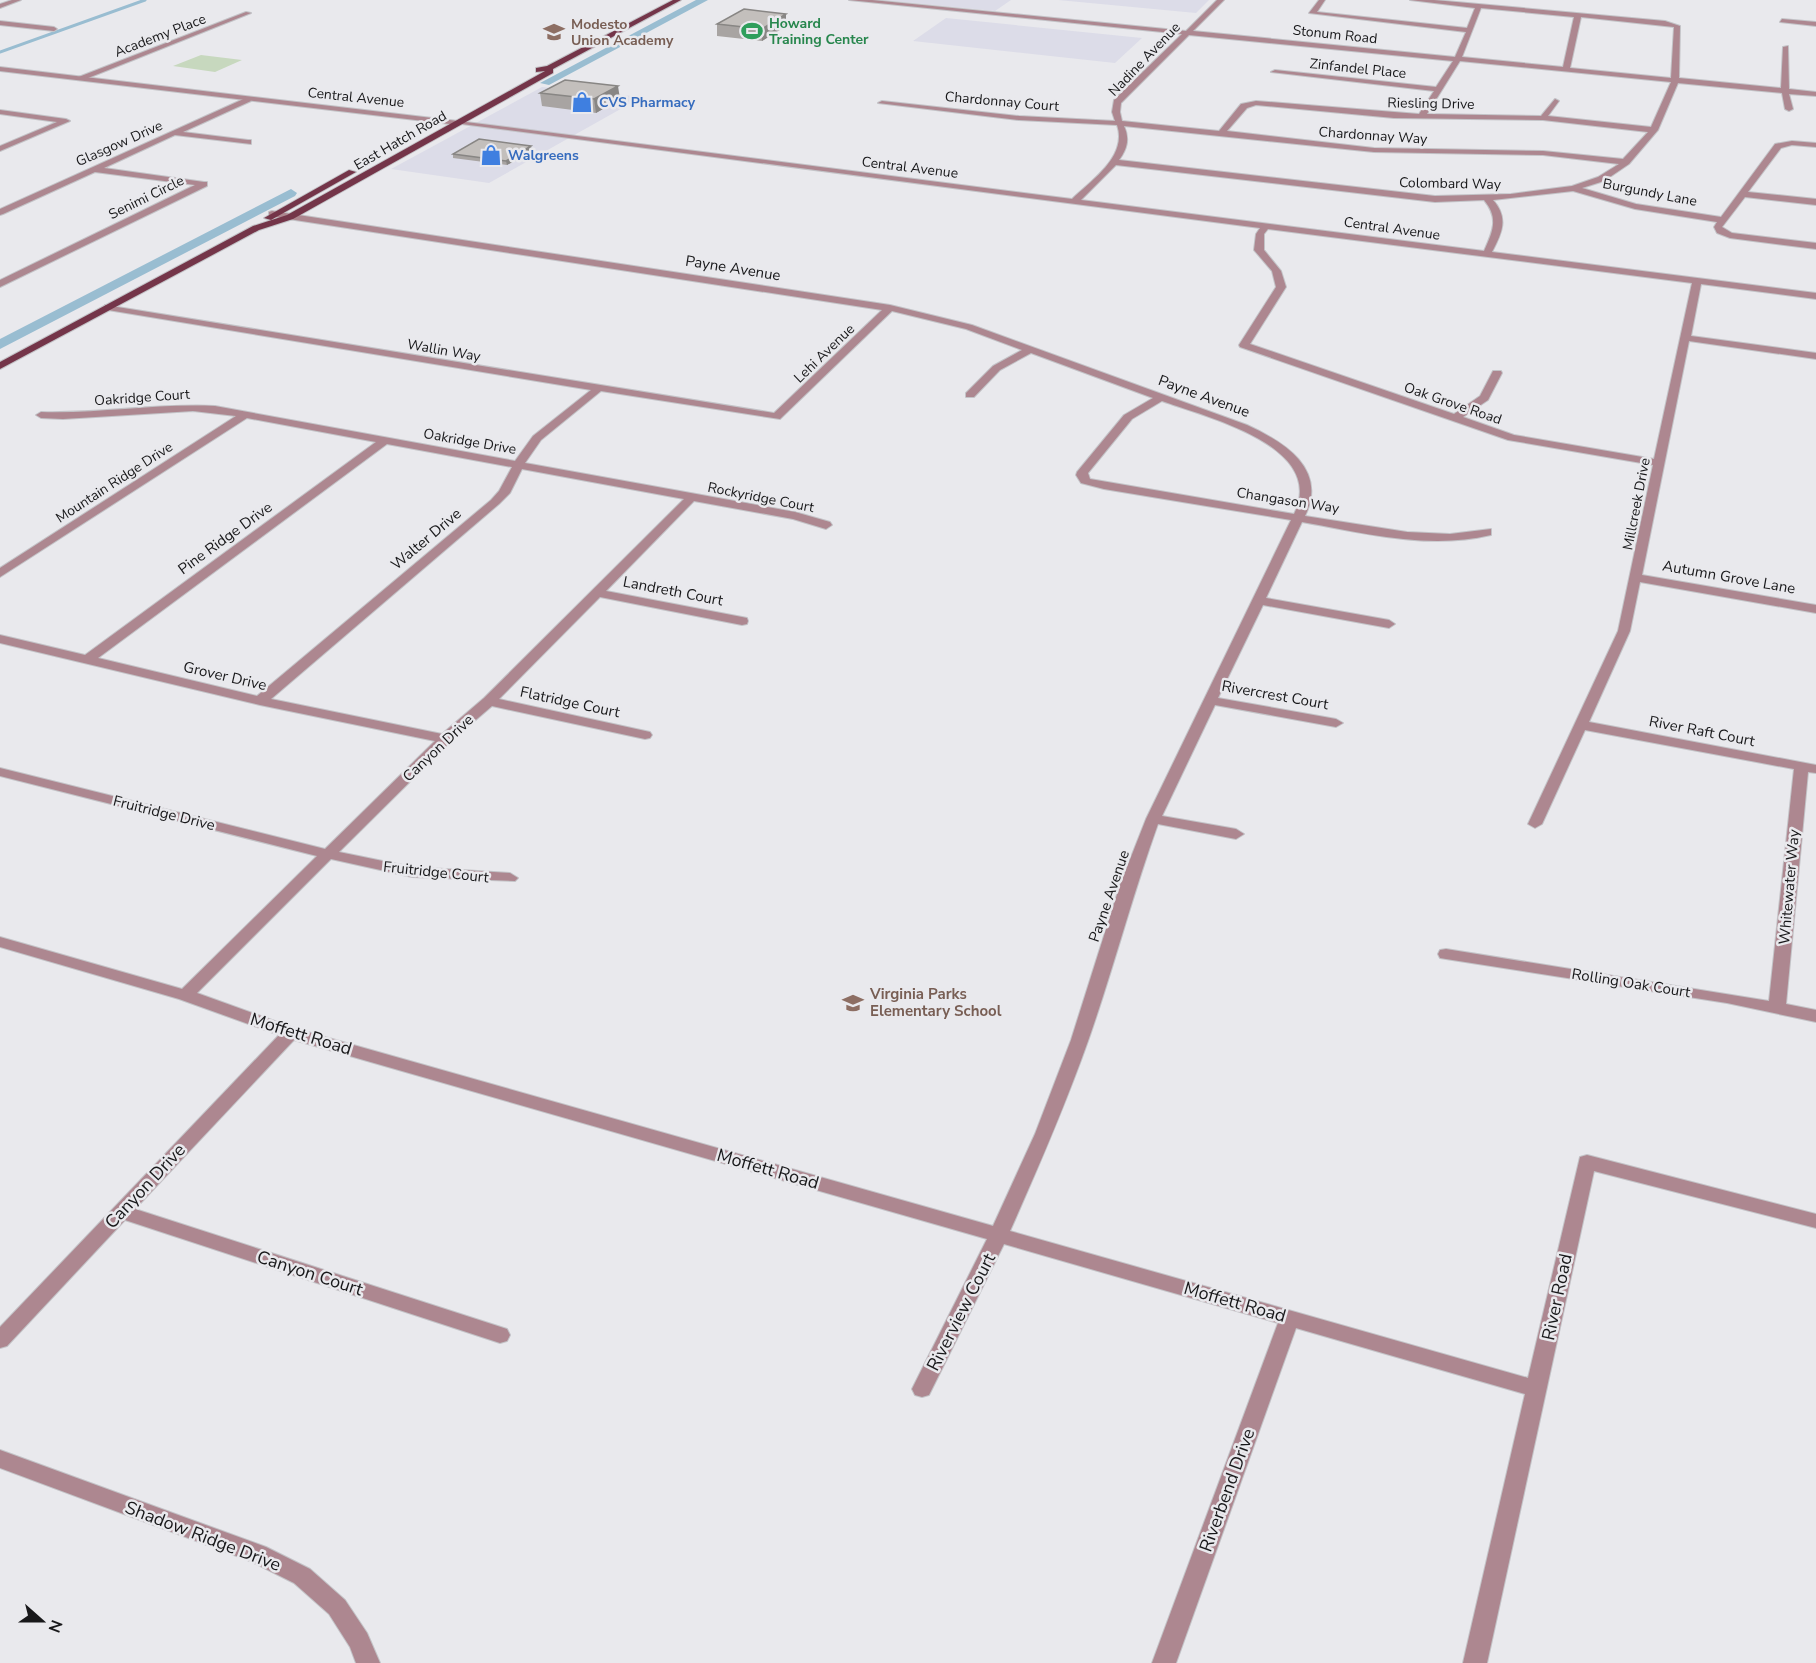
<svg xmlns="http://www.w3.org/2000/svg" width="1816" height="1663" font-family="'Nunito Sans',sans-serif">
	<style>
		.built { fill: #dcdce8 }
		.green { fill: #c7d8be }
		.lines { fill: none; stroke-linecap: round; stroke-linejoin: round }
		.stream { stroke: #99bdd1; stroke-width: 3 }
		.canal { fill: #99bdd1; fill-rule: evenodd }
		.minor-casing { stroke: #c3c3c7; stroke-width: 2 }
		.tertiary-casing { stroke: #c3c3c7; stroke-width: 2 }
		.primary-casing { stroke: #c3c3c7; stroke-width: 2 }
		.minor { fill: #ad8790; fill-rule: evenodd }
		.tertiary { fill: #ad8790; fill-rule: evenodd }
		.primary { fill: #743549; fill-rule: evenodd }
		.wall { fill: #a8a4a2 }
		.shaded-wall { fill: #888684 }
		.building { fill: #c3bfbc; stroke: #888684; stroke-width: 1.5 }
		.labels { text-anchor: middle; stroke-width: 5; stroke-linejoin: round; paint-order: stroke }
		.far-leisure-label { font-size: 14px; font-weight: bold; fill: #27864d; stroke: #e9e9ed; text-anchor: start }
		.far-education-label { font-size: 14px; font-weight: bold; fill: #785e54; stroke: #e9e9ed; text-anchor: start }
		.far-street-label { font-size: 14px; fill: #18181a; stroke: #e9e9ed }
		.far-shop-label { font-size: 14px; font-weight: bold; fill: #366cbe; stroke: #e9e9ed; text-anchor: start }
		.street-label { font-size: 15px; fill: #18181a; stroke: #e9e9ed }
		.education-label { font-size: 15px; font-weight: bold; fill: #785e54; stroke: #e9e9ed; text-anchor: start }
		.near-street-label { font-size: 18px; fill: #18181a; stroke: #e9e9ed }
	</style>
	<rect width="100%" height="100%" fill="#e9e9ed"/>
	<path class="built" d="M882 0H1011L995 11Z
		M1058 0H1209L1196 13Z
		M946 18 1142 38 1115 63 913 41Z
		M542 87 642 97 489 183 391 169Z"/>
	<path class="green" d="M201 55 242 60 215 72 173 66Z"/>
	<g class="lines">
		<path class="stream" d="M0 52 145 0"/>
		<path class="canal" d="M696 0H708L549 85 540 83Z
			M291 189 297 193 295 196 0 349V339Z"/>
		<defs>
			<path id="minor" d="M12 0H21L0 8V4Z
				M849 0H872L1186 31 1217 0H1224L1193 31 1455 57 1466 32 1309 13 1319 0H1325L1317 12 1467 28 1475 8 1410 0H1434L1665 21 1680 26 1679 78 1781 88 1783 47 1788 46 1789 89 1816 92V96L1789 94 1793 109 1789 111 1785 109 1782 93 1678 83 1658 130 1629 164 1604 181 1582 188 1636 204 1721 217 1775 144 1792 141 1816 143V147L1792 145 1781 148 1748 192 1816 199V205L1745 197 1722 227 1732 233 1816 243V249L1730 238 1717 233 1714 227 1717 222 1635 209 1573 191 1493 200C1509 218 1502 233 1492 252L1816 293V299L1701 284 1691 336 1816 353V359L1689 341 1642 575 1816 605V613L1640 582 1630 631 1589 722 1816 765V773L1808 772 1786 1004 1816 1010V1022L1727 1003 1446 959 1440 958 1438 954 1440 950 1446 949 1769 1001 1794 769 1585 730 1542 824 1535 828 1528 824 1618 631 1653 465 1508 440 1240 347 1239 345 1276 287 1272 271 1254 250 1256 234 1260 228 454 123 458 121 1072 199C1092 180 1128 156 1117 125L1019 120 878 103 882 101 1019 116 1115 121 1112 112 1114 100 1182 34ZM1481 8 1574 17 1563 67 1462 57ZM1581 17 1674 27 1671 78 1570 68ZM1189 35 1453 61 1436 87 1275 70 1271 72 1434 91 1419 114 1256 101 1241 104 1219 131 1122 121 1120 112 1121 103ZM1460 61 1671 82 1651 127 1548 116 1559 101 1555 99 1541 116 1427 114ZM1256 105 1394 118 1543 120 1648 132 1623 159 1543 151 1374 148 1227 131 1247 108ZM1124 126 1374 152 1543 155 1619 164 1598 177 1572 186 1511 194 1435 196 1119 160C1127 149 1130 139 1124 126ZM1116 165 1435 202 1484 200C1499 218 1493 231 1484 251L1081 200ZM1268 229 1692 283 1654 459 1514 435 1463 417 1488 400 1502 373 1501 371H1493L1480 396 1454 414 1250 344 1286 287 1281 271 1264 250V234Z
				M246 12 251 13 83 80 76 78Z
				M1782 19 1816 22V26L1780 22Z
				M0 21 54 27 57 29 54 31 0 25Z
				M248 97 251 101 183 132 248 140H251V144L175 135 104 168 204 182H207V186L0 287V280L195 185 95 172 3 214 0 215V209Z
				M0 110 66 119 70 121 0 151V146L57 122 0 114Z
				M272 211 890 305 972 325 1247 425C1284 442 1328 469 1305 516L1407 532 1450 534 1491 529V535C1428 550 1364 533 1302 522L1266 598 1389 620 1395 624 1389 628 1263 605 1218 698 1336 719 1343 723 1336 727 1215 705 1162 816 1236 829 1244 834 1236 839 1158 824C1132 896 1113 970 1088 1041 1065 1106 1038 1168 1010 1231L1528 1378 1580 1157 1587 1155 1816 1214V1228L1594 1171 1487 1663H1463L1525 1394 1296 1328 1176 1663H1152L1278 1323 1004 1244 929 1395 922 1397 915 1395 912 1389 987 1239 294 1040 135 1209 507 1329 510 1335 507 1341 500 1343 125 1220 7 1346 0 1348V1327L279 1035 179 999 0 947V937L182 989 317 856 0 776V768L325 849 435 741 260 705 0 643V635L85 655 376 442 247 418 0 577V568L236 416 193 411 63 419 41 418 36 415 41 412C99 414 157 403 215 406L515 461 533 436 591 390 108 310 105 309V305L774 413 882 310 269 216V212ZM892 311 966 329 1022 350 993 366 966 393V397H974L1000 370 1031 353 1153 398 1124 415 1077 472 1076 475 1081 483 1104 489 1291 520 1146 819 1120 885 1071 1040 1035 1134 993 1226 297 1029 197 993 331 859 412 877 515 881 518 878 510 873 412 867 339 852 450 742 492 706 645 739 650 738 652 735 650 732 499 699 600 597 742 625 747 624 748 621 747 618 742 617 606 591 694 501 793 519 826 529 832 525 830 522 795 512 525 463 541 440 601 391 780 419ZM1162 401C1206 417 1328 446 1294 514L1090 479 1088 473 1132 419ZM387 444 512 467 499 491 491 500 257 696 98 658ZM522 469 684 499 484 698 442 734 271 699 499 504 510 493Z
				M0 1450 266 1547 310 1569 345 1600 367 1633 380 1663H356L350 1647 329 1614 294 1583 250 1561 0 1468Z"/>
			<path id="tertiary" d="M0 67 458 121 462 123 458 125 0 71Z"/>
			<path id="primary" d="M673 0H681L553 69V73L293 219 259 230 0 369V362L253 226 287 215 545 71 536 72V68L547 66Z
				M349 170 356 172 271 220 264 218Z"/>
		</defs>
		<use href="#minor" class="minor-casing"/>
		<use href="#tertiary" class="tertiary-casing"/>
		<use href="#primary" class="primary-casing"/>
		<use href="#minor" class="minor"/>
		<use href="#tertiary" class="tertiary"/>
		<use href="#primary" class="primary"/>
	</g>
	<path class="wall" d="M786 14V26L762 41 717 36V24Z
		M540 93 620 99 596 113 542 106Z
		M532 151 507 165 453 158V154Z"/>
	<path class="shaded-wall" d="M786 14V26L762 41V29Z
		M618 86 620 99 596 113 594 99Z
		M531 146 532 151 507 165 506 161Z"/>
	<path class="building" d="M744 9 786 14 762 29 717 24Z
		M565 80 618 86 594 99 540 93Z
		M479 139 531 146 506 161 453 154Z"/>
	<defs>
		<symbol id="stadium-bare" viewBox="-9 -9 18 18"><path d="M0-5a6.5 5 0 1 0 0 10a6.5 5 0 1 0 0-10ZM-3.5-1.8h7v3.6h-7Z" fill="#2e9e5b" stroke="#e9e9ed" stroke-width="2.5" paint-order="stroke"/></symbol>
		<symbol id="school-bare" viewBox="-9 -9 18 18"><path d="M0-5L7-2L0 1L-7-2ZM-4 1L0 2.5L4 1V4Q0 6-4 4Z" fill="#8d6e63" stroke="#e9e9ed" stroke-width="2.5" paint-order="stroke"/></symbol>
		<symbol id="shop-bare" viewBox="-9 -9 18 18"><path d="M-5-2.5h2.3a2.7 3.5 0 0 1 5.4 0H5L5.5 6h-11ZM-1.5-2.5h3a1.5 2.3 0 0 0-3 0Z" fill="#3f7fe0" stroke="#e9e9ed" stroke-width="2.5" paint-order="stroke"/></symbol>
	</defs>
	<g fill-rule="evenodd">
		<use href="#stadium-bare" x="737" y="16" width="30" height="30"/>
		<use href="#school-bare" x="539" y="17" width="30" height="30"/>
		<use href="#shop-bare" x="567" y="87" width="30" height="30"/>
		<use href="#shop-bare" x="476" y="140" width="30" height="30"/>
		<use href="#school-bare" x="838" y="988" width="30" height="30"/>
	</g>
	<g class="labels">
		<g class="far-leisure-label">
			<text x="769" y="28">Howard<tspan x="769" dy="16">Training Center</tspan></text>
		</g>
		<g class="far-education-label">
			<text x="571" y="29">Modesto<tspan x="571" dy="16">Union Academy</tspan></text>
		</g>
		<g class="far-street-label">
			<text transform="translate(1335 34) rotate(6)" y="5">Stonum Road</text>
			<text transform="translate(160 35) rotate(-21)" y="5">Academy Place</text>
			<text transform="translate(1144 59) rotate(-46)" y="5">Nadine Avenue</text>
			<text transform="translate(1358 68) rotate(6)" y="5">Zinfandel Place</text>
			<text transform="translate(356 97) rotate(6)" y="5">Central Avenue</text>
			<text transform="translate(1002 101) rotate(5)" y="5">Chardonnay Court</text>
			<text transform="translate(1431 103) rotate(1)" y="5">Riesling Drive</text>
			<text transform="translate(1373 135) rotate(4)" y="5">Chardonnay Way</text>
			<text transform="translate(400 140) rotate(-30)" y="5">East Hatch Road</text>
			<text transform="translate(119 143) rotate(-24)" y="5">Glasgow Drive</text>
			<text transform="translate(910 167) rotate(7)" y="5">Central Avenue</text>
			<text transform="translate(1450 183) rotate(1)" y="5">Colombard Way</text>
			<text transform="translate(1650 192) rotate(11)" y="5">Burgundy Lane</text>
			<text transform="translate(146 197) rotate(-26)" y="5">Senimi Circle</text>
			<text transform="translate(1392 228) rotate(8)" y="5">Central Avenue</text>
			<text transform="translate(444 350) rotate(10)" y="5">Wallin Way</text>
			<text transform="translate(824 353) rotate(-44)" y="5">Lehi Avenue</text>
			<text transform="translate(142 397) rotate(-4)" y="5">Oakridge Court</text>
			<text transform="translate(1453 403) rotate(19)" y="5">Oak Grove Road</text>
			<text transform="translate(470 441) rotate(10)" y="5">Oakridge Drive</text>
			<text transform="translate(114 482) rotate(-33)" y="5">Mountain Ridge Drive</text>
			<text transform="translate(761 497) rotate(11)" y="5">Rockyridge Court</text>
			<text transform="translate(1288 500) rotate(9)" y="5">Changason Way</text>
			<text transform="translate(1636 504) rotate(-79)" y="5">Millcreek Drive</text>
		</g>
		<g class="far-shop-label">
			<text x="599" y="107">CVS Pharmacy</text>
			<text x="508" y="160">Walgreens</text>
		</g>
		<g class="street-label">
			<text transform="translate(733 268) rotate(9)" y="5">Payne Avenue</text>
			<text transform="translate(1204 396) rotate(20)" y="5">Payne Avenue</text>
			<text transform="translate(225 538) rotate(-36)" y="5">Pine Ridge Drive</text>
			<text transform="translate(426 539) rotate(-40)" y="5">Walter Drive</text>
			<text transform="translate(1729 577) rotate(10)" y="5">Autumn Grove Lane</text>
			<text transform="translate(673 591) rotate(11)" y="5">Landreth Court</text>
			<text transform="translate(225 676) rotate(13)" y="5">Grover Drive</text>
			<text transform="translate(1275 695) rotate(10)" y="5">Rivercrest Court</text>
			<text transform="translate(570 702) rotate(12)" y="5">Flatridge Court</text>
			<text transform="translate(1702 731) rotate(11)" y="5">River Raft Court</text>
			<text transform="translate(438 748) rotate(-43)" y="5">Canyon Drive</text>
			<text transform="translate(164 813) rotate(14)" y="5">Fruitridge Drive</text>
			<text transform="translate(436 872) rotate(6)" y="5">Fruitridge Court</text>
			<text transform="translate(1789 887) rotate(-85)" y="5">Whitewater Way</text>
			<text transform="translate(1109 896) rotate(-71)" y="5">Payne Avenue</text>
			<text transform="translate(1631 983) rotate(9)" y="5">Rolling Oak Court</text>
		</g>
		<g class="education-label">
			<text x="870" y="999">Virginia Parks<tspan x="870" dy="17">Elementary School</tspan></text>
		</g>
		<g class="near-street-label">
			<text transform="translate(301 1034) rotate(17)" y="6">Moffett Road</text>
			<text transform="translate(768 1169) rotate(16)" y="6">Moffett Road</text>
			<text transform="translate(145 1186) rotate(-47)" y="6">Canyon Drive</text>
			<text transform="translate(310 1273) rotate(18)" y="6">Canyon Court</text>
			<text transform="translate(1557 1297) rotate(-78)" y="6">River Road</text>
			<text transform="translate(1235 1302) rotate(16)" y="6">Moffett Road</text>
			<text transform="translate(961 1312) rotate(-63)" y="6">Riverview Court</text>
			<text transform="translate(1227 1490) rotate(-70)" y="6">Riverbend Drive</text>
			<text transform="translate(203 1536) rotate(21)" y="6">Shadow Ridge Drive</text>
		</g>
	</g>
	<g transform="translate(42 1621) rotate(111)" stroke="#e9e9ed" stroke-width="4.5" paint-order="stroke">
	<path d="M0-4.5L10 22L0 15L-10 22Z" fill="#18181a"/>
	<text y="-9" font-size="16" font-weight="bold" text-anchor="middle" fill="#18181a">N</text>
	</g>
</svg>
